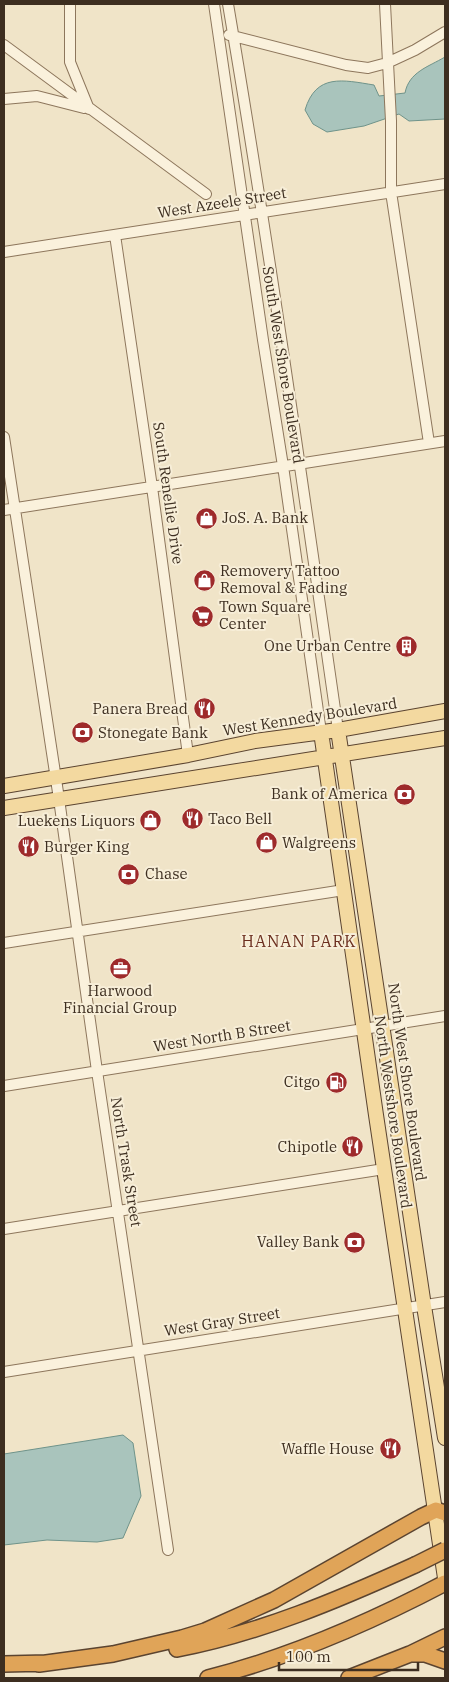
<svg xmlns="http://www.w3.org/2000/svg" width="449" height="1682" font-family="'IBM Plex Serif',serif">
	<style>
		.water { fill: #a9c4bc; stroke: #6f938a }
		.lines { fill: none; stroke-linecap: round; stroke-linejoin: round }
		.minor-casing { stroke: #8d765c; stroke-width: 12 }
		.major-casing { stroke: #5b4430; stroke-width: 16 }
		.highway-casing { stroke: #5b4430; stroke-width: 18 }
		.minor { stroke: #faf1dc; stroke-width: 10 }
		.major { stroke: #f3d9a0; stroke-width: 14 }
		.highway { stroke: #e0a458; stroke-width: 15 }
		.highway-bridge-casing { stroke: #5b4430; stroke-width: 18; stroke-linecap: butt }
		.highway-bridge { stroke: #e0a458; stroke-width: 15 }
		.labels { text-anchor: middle; stroke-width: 4; stroke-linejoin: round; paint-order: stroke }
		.street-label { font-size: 15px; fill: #3d2e20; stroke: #f7eed8 }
		.poi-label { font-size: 15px; fill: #3d2e20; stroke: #f7eed8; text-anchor: start }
		.neighbourhood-label { font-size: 16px; letter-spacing: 1px; fill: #6b2e1e; stroke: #f7eed8 }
	</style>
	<rect width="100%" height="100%" fill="#f0e4c8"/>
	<path class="water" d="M445 57V119L409 121 399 114 364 126 327 132 313 124 305 110C316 73 343 80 374 85L379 96 405 93C409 72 428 67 445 57Z
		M123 1435 133 1443 141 1496 123 1538 97 1542 47 1540 4 1545V1454Z"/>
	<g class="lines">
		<defs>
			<path id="minor" d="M70 4V62L89 109
				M214 4 263 340 283 466 321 732
				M228 4C269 245 303 487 338 730
				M385 4 391 121V192L429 443
				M229 35 346 65 368 68 387 63 415 50 445 32
				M4 45 206 194
				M4 99 37 96 84 108
				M115 235 152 487 188 755
				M4 252 445 184
				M4 437 59 799 97 1071 168 1550
				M4 510 445 441
				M4 943 344 890
				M4 1086 445 1016
				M4 1229 384 1169
				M4 1372 445 1302"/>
			<path id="major" d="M338 730 424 1306 445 1438
				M321 732 376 1115 445 1578
				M4 786 188 755 255 741 338 730 445 711
				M4 808 445 738"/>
			<path id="highway" d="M177 1649C260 1633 338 1600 415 1565
				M412 1654H425L445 1661
				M4 1664 47 1663
				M39 1664 113 1654 182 1638 205 1631 274 1600 421 1517 436 1510 445 1513
				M208 1678C291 1657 369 1623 445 1583
				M349 1678 410 1654 445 1637"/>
		</defs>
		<use href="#minor" class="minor-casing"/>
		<use href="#major" class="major-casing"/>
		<use href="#highway" class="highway-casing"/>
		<use href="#minor" class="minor"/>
		<use href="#major" class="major"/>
		<use href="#highway" class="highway"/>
		<defs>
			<path id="highway-bridge" d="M415 1565 445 1550"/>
		</defs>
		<use href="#highway-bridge" class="highway-bridge-casing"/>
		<use href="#highway-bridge" class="highway-bridge"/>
	</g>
	<defs>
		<symbol id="shop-disc" viewBox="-11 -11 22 22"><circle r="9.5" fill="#9e2a2b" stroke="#f7eed8"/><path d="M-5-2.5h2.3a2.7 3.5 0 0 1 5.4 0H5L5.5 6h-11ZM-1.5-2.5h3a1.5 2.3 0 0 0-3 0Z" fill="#fff"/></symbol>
		<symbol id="supermarket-disc" viewBox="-11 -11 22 22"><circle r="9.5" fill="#9e2a2b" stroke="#f7eed8"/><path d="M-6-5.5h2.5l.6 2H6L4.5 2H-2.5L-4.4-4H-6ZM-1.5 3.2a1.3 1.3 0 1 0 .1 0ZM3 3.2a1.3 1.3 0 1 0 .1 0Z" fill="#fff"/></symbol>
		<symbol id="building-disc" viewBox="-11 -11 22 22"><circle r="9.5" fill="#9e2a2b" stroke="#f7eed8"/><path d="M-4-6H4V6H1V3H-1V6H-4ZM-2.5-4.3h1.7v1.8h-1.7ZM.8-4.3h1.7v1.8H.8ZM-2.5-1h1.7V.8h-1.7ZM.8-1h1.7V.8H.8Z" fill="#fff"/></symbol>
		<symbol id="restaurant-disc" viewBox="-11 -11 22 22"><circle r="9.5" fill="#9e2a2b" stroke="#f7eed8"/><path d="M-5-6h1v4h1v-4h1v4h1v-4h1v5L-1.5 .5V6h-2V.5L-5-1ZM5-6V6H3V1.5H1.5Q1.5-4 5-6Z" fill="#fff"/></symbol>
		<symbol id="bank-disc" viewBox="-11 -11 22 22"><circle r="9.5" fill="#9e2a2b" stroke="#f7eed8"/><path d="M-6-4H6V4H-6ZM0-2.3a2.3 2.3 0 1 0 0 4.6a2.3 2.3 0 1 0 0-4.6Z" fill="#fff"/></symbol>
		<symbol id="office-disc" viewBox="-11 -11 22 22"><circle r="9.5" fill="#9e2a2b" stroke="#f7eed8"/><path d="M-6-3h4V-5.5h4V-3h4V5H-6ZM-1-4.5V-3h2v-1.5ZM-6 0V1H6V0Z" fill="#fff"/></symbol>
		<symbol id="fuel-disc" viewBox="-11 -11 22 22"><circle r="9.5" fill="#9e2a2b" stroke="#f7eed8"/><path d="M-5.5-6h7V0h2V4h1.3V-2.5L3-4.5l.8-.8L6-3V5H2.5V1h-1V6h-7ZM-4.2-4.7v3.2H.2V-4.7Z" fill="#fff"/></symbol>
	</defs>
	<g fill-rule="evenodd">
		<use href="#shop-disc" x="194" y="506" width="25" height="25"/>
		<use href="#shop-disc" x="192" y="568" width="25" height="25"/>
		<use href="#supermarket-disc" x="190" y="604" width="25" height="25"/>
		<use href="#building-disc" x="394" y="634" width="25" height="25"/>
		<use href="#restaurant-disc" x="192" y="696" width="25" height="25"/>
		<use href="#bank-disc" x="70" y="720" width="25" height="25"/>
		<use href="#bank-disc" x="392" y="782" width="25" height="25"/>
		<use href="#restaurant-disc" x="180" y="806" width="25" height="25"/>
		<use href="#shop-disc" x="138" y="808" width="25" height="25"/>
		<use href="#shop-disc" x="254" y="830" width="25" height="25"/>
		<use href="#restaurant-disc" x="16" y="834" width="25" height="25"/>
		<use href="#bank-disc" x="116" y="862" width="25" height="25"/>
		<use href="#office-disc" x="108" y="956" width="25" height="25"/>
		<use href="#fuel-disc" x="324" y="1070" width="25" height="25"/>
		<use href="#restaurant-disc" x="340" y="1134" width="25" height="25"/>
		<use href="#bank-disc" x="342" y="1230" width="25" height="25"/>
		<use href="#restaurant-disc" x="378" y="1436" width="25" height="25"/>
	</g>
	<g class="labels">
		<g class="street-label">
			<text transform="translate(222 203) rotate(-9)" y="5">West Azeele Street</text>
			<text transform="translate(283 365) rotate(81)" y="5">South West Shore Boulevard</text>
			<text transform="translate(168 493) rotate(82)" y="5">South Renellie Drive</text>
			<text transform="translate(310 717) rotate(-9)" y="5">West Kennedy Boulevard</text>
			<text transform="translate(222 1036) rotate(-9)" y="5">West North B Street</text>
			<text transform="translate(407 1082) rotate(82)" y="5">North West Shore Boulevard</text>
			<text transform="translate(393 1112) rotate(82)" y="5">North Westshore Boulevard</text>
			<text transform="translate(126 1162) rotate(81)" y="5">North Trask Street</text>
			<text transform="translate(222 1322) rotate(-9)" y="5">West Gray Street</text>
		</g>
		<g class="poi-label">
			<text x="222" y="523">JoS. A. Bank</text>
			<text x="220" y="576">Removery Tattoo<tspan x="220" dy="17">Removal &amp; Fading</tspan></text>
			<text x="219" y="612">Town Square<tspan x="219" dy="17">Center</tspan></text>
			<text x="391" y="651" text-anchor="end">One Urban Centre</text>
			<text x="188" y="714" text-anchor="end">Panera Bread</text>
			<text x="98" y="738">Stonegate Bank</text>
			<text x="388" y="799" text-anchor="end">Bank of America</text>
			<text x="208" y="824">Taco Bell</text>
			<text x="135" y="826" text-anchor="end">Luekens Liquors</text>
			<text x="282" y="848">Walgreens</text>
			<text x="44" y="852">Burger King</text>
			<text x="145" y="879">Chase</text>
			<text x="120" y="996" text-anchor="middle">Harwood<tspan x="120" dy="17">Financial Group</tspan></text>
			<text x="320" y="1087" text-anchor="end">Citgo</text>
			<text x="337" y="1152" text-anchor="end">Chipotle</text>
			<text x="339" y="1247" text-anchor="end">Valley Bank</text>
			<text x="374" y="1454" text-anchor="end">Waffle House</text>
		</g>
		<g class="neighbourhood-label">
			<text x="299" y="947">HANAN PARK</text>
		</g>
	</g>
	<rect width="449" height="1682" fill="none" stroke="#3d2e20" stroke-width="10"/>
	<path d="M279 1662v8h139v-8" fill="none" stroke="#3d2e20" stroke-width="2.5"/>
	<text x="286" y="1662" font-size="15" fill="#3d2e20" stroke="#f7eed8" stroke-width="4" paint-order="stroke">100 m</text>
</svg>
